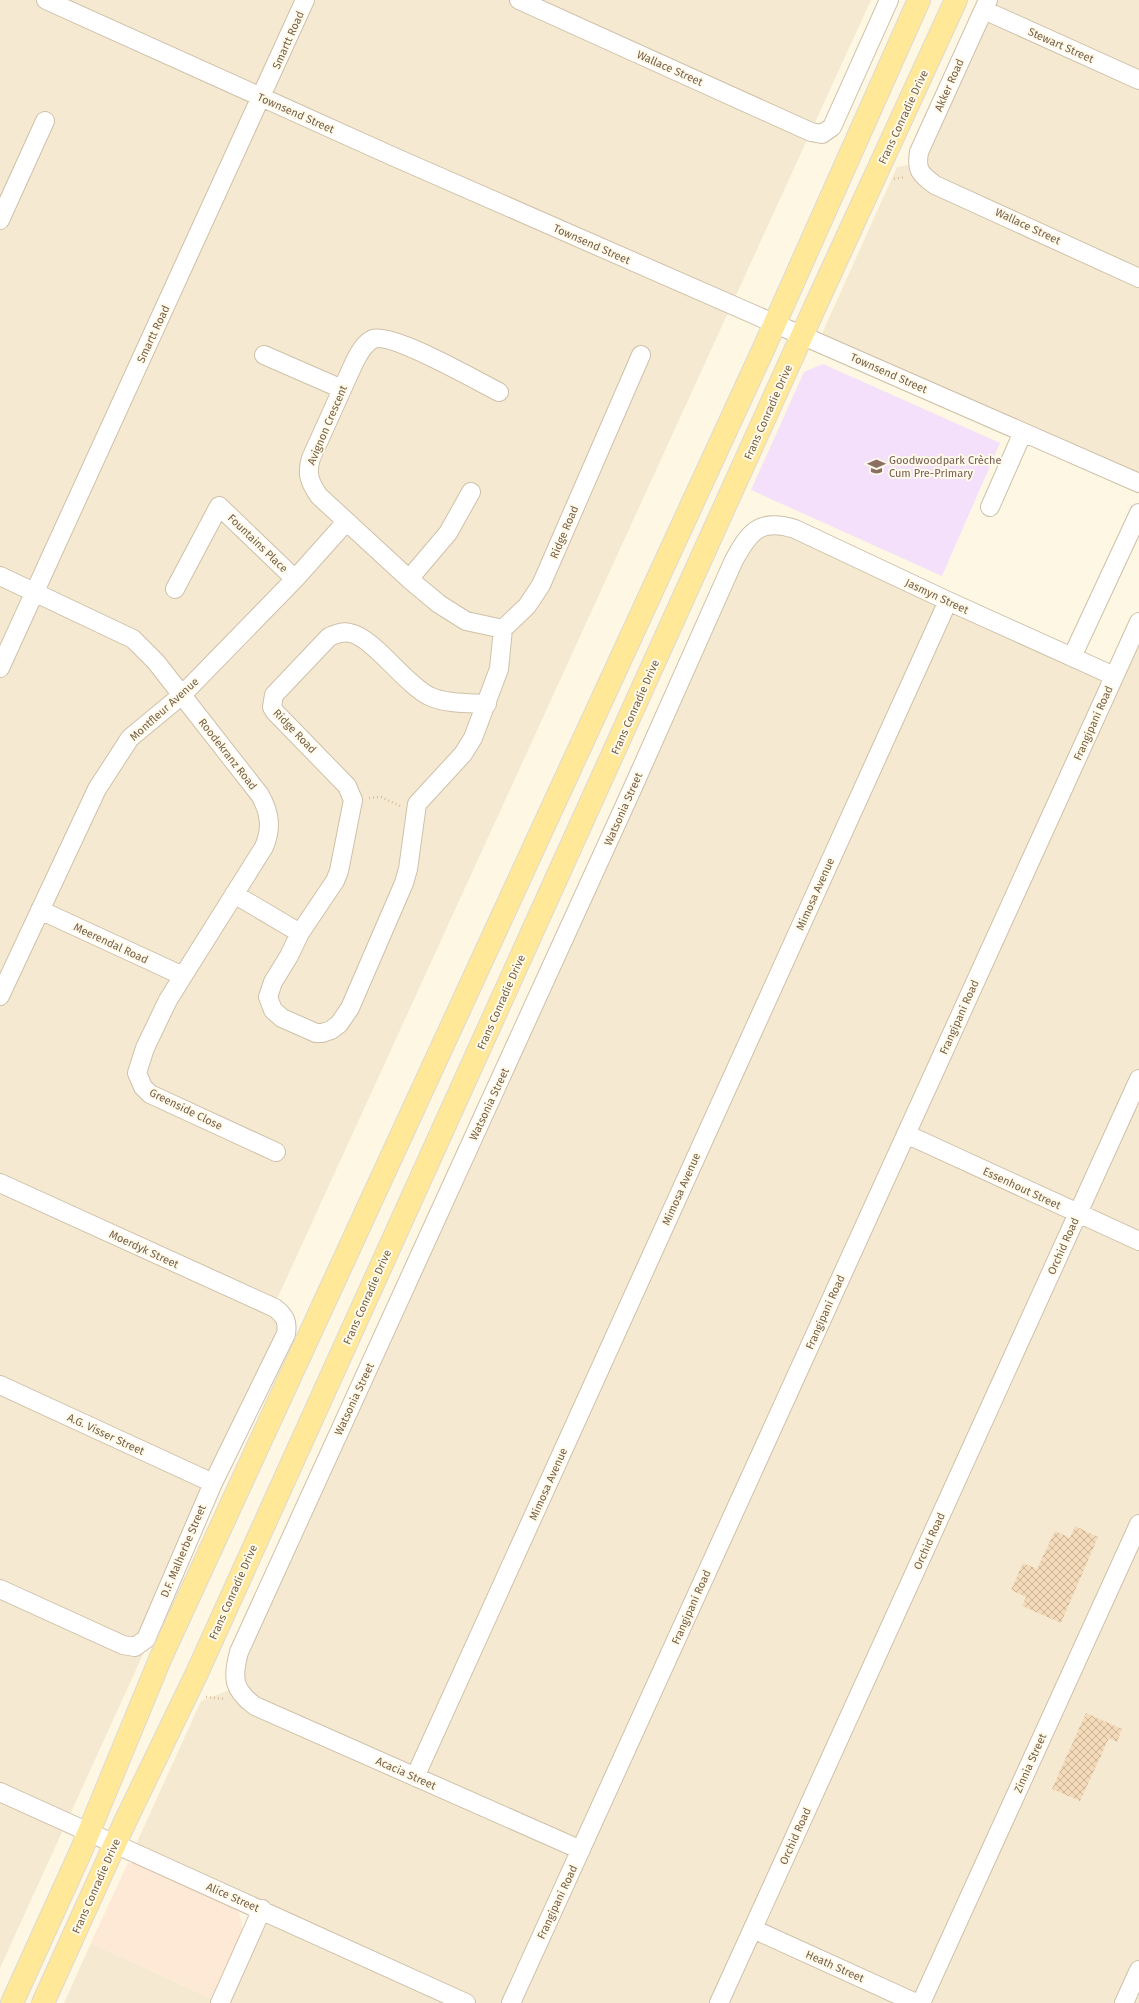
<svg xmlns="http://www.w3.org/2000/svg" width="1139" height="2003" font-family="'Fira Sans',sans-serif">
	<style>
		.residential { fill: #f5ead1 }
		.commercial { fill: #fee8d6 }
		.education { fill: #f4e0fa }
		.building { fill: url(#building-cross-hatch) }
		.lines { fill: none; stroke-linecap: round; stroke-linejoin: round }
		.minor-casing { stroke: #cfc0a9; stroke-width: 20 }
		.major-casing { stroke: #ded9d3; stroke-width: 24 }
		.path { stroke: #d9be9c; stroke-width: 2.5; stroke-dasharray: 1 3; stroke-linecap: butt }
		.minor { stroke: #fff; stroke-width: 18 }
		.major { stroke: #ffe998; stroke-width: 22 }
		.labels { text-anchor: middle; stroke-width: 4; stroke-linejoin: round; paint-order: stroke }
		.street-label { font-size: 11px; fill: #776048; stroke: #fffaea }
		.education-label { font-size: 11px; fill: #785e54; stroke: #fffaea; text-anchor: start }
	</style>
	<defs>
		<pattern id="building-cross-hatch" width="8" height="8" patternUnits="userSpaceOnUse"><rect width="8" height="8" fill="#f4dab9"/><path d="M0 0l8 8M0 8l8-8" fill="none" stroke="#cab498"/></pattern>
	</defs>
	<rect width="100%" height="100%" fill="#fdf7e3"/>
	<path class="residential" d="M0 0H871L277 1299 275 1306 289 1334 0 1968Z
		M986 0H1139V481L820 338 897 167 914 164Z
		M770 526 1117 680 1139 630V2003H64L91 1943 219 2002 261 1908 133 1851 201 1701 237 1687 235 1677 736 561Z"/>
	<path class="commercial" d="M128 1863H134L231 1906 239 1913 242 1924V1931L211 1998 91 1943Z"/>
	<path class="education" d="M823 364 1000 443 942 576 751 490 804 372Z"/>
	<path class="building" d="M1075 1526 1098 1537 1061 1623 1022 1606 1026 1597 1011 1590 1023 1563 1037 1569 1055 1531 1070 1538Z
		M1086 1713 1122 1729 1117 1742 1109 1738 1080 1801 1052 1789Z"/>
	<g class="lines">
		<defs>
			<path id="minor" d="M46 0 392 156 1139 483
				M519 0 811 132 822 134 832 127 889 0
				M988 0 919 152C916 170 920 174 935 185L1139 278
				M984 10 1139 80
				M0 220 45 121
				M264 355 342 389
				M499 392C477 381 392 332 373 339 364 343 358 355 354 363L311 458C306 474 310 483 319 496L409 579 439 604 466 621 503 629
				M990 507 1023 432
				M0 576 133 639 156 662 260 795C270 813 272 828 264 847L183 976 168 1000 145 1048 137 1073 143 1087 150 1094 276 1152
				M409 579 448 533 471 492
				M175 589 219 506 295 579
				M1072 657 1139 513
				M0 668 305 0
				M487 704C468 703 446 704 429 696 405 684 373 637 350 633 342 631 336 634 329 637L274 695 272 707 275 712 347 786 353 800 339 871 335 881 300 933 289 956 273 982 268 997 273 1010 282 1018 316 1033H322L331 1030 339 1024 350 1008 404 883 408 869 417 804 463 754 473 738 499 669 503 629 527 606 541 585 641 355
				M234 894 300 933
				M40 910 183 976
				M0 996 97 789 130 738 182 695 295 579 346 522
				M906 1134 1139 1241
				M0 1183 275 1308C285 1316 288 1321 286 1334L213 1483 146 1639 135 1647 123 1645 0 1589
				M0 1385 213 1483
				M415 1777 948 601
				M0 1792 466 2003
				M581 1850 255 1706C233 1690 232 1678 239 1652L634 785 734 560C750 531 760 518 795 529L948 601 1114 676
				M753 1929 916 2003
				M220 2003 262 1909
				M511 2003 1139 622
				M719 2003 1139 1079
				M921 2003 1139 1524
				M1124 2003 1139 1970"/>
			<path id="major" d="M12 2003 81 1851 161 1657 763 350 919 0
				M43 2003 124 1824 197 1673 814 309 956 0"/>
		</defs>
		<use href="#minor" class="minor-casing"/>
		<use href="#major" class="major-casing"/>
		<path class="path" d="M894 179 905 177
			M369 798 381 797 400 806
			M206 1697 225 1699"/>
		<use href="#minor" class="minor"/>
		<use href="#major" class="major"/>
	</g>
	<defs>
		<symbol id="school-bare" viewBox="-9 -9 18 18"><path d="M0-5L7-2L0 1L-7-2ZM-4 1L0 2.5L4 1V4Q0 6-4 4Z" fill="#8d6e63" stroke="#fffaea" stroke-width="2.5" paint-order="stroke"/></symbol>
	</defs>
	<g fill-rule="evenodd">
		<use href="#school-bare" x="864" y="454" width="25" height="25"/>
	</g>
	<g class="labels">
		<g class="street-label">
			<text transform="translate(288 40) rotate(-66)" y="4">Smartt Road</text>
			<text transform="translate(1061 45) rotate(24)" y="4">Stewart Street</text>
			<text transform="translate(670 68) rotate(24)" y="4">Wallace Street</text>
			<text transform="translate(949 85) rotate(-66)" y="4">Akker Road</text>
			<text transform="translate(296 113) rotate(24)" y="4">Townsend Street</text>
			<text transform="translate(903 117) rotate(-65)" y="4">Frans Conradie Drive</text>
			<text transform="translate(1028 226) rotate(25)" y="4">Wallace Street</text>
			<text transform="translate(592 244) rotate(24)" y="4">Townsend Street</text>
			<text transform="translate(153 334) rotate(-65)" y="4">Smartt Road</text>
			<text transform="translate(889 373) rotate(24)" y="4">Townsend Street</text>
			<text transform="translate(768 412) rotate(-66)" y="4">Frans Conradie Drive</text>
			<text transform="translate(327 425) rotate(-67)" y="4">Avignon Crescent</text>
			<text transform="translate(564 532) rotate(-67)" y="4">Ridge Road</text>
			<text transform="translate(258 543) rotate(44)" y="4">Fountains Place</text>
			<text transform="translate(937 596) rotate(25)" y="4">Jasmyn Street</text>
			<text transform="translate(635 707) rotate(-66)" y="4">Frans Conradie Drive</text>
			<text transform="translate(164 709) rotate(-42)" y="4">Montfleur Avenue</text>
			<text transform="translate(1093 723) rotate(-66)" y="4">Frangipani Road</text>
			<text transform="translate(295 731) rotate(46)" y="4">Ridge Road</text>
			<text transform="translate(228 754) rotate(52)" y="4">Roodekranz Road</text>
			<text transform="translate(623 809) rotate(-66)" y="4">Watsonia Street</text>
			<text transform="translate(815 894) rotate(-66)" y="4">Mimosa Avenue</text>
			<text transform="translate(111 943) rotate(25)" y="4">Meerendal Road</text>
			<text transform="translate(501 1002) rotate(-66)" y="4">Frans Conradie Drive</text>
			<text transform="translate(959 1017) rotate(-66)" y="4">Frangipani Road</text>
			<text transform="translate(489 1104) rotate(-65)" y="4">Watsonia Street</text>
			<text transform="translate(186 1109) rotate(26)" y="4">Greenside Close</text>
			<text transform="translate(1022 1188) rotate(25)" y="4">Essenhout Street</text>
			<text transform="translate(681 1189) rotate(-66)" y="4">Mimosa Avenue</text>
			<text transform="translate(1063 1246) rotate(-66)" y="4">Orchid Road</text>
			<text transform="translate(144 1249) rotate(25)" y="4">Moerdyk Street</text>
			<text transform="translate(367 1297) rotate(-66)" y="4">Frans Conradie Drive</text>
			<text transform="translate(825 1312) rotate(-66)" y="4">Frangipani Road</text>
			<text transform="translate(354 1399) rotate(-65)" y="4">Watsonia Street</text>
			<text transform="translate(106 1434) rotate(25)" y="4">A.G. Visser Street</text>
			<text transform="translate(548 1484) rotate(-66)" y="4">Mimosa Avenue</text>
			<text transform="translate(929 1541) rotate(-66)" y="4">Orchid Road</text>
			<text transform="translate(183 1551) rotate(-67)" y="4">D.F. Malherbe Street</text>
			<text transform="translate(233 1592) rotate(-66)" y="4">Frans Conradie Drive</text>
			<text transform="translate(691 1607) rotate(-66)" y="4">Frangipani Road</text>
			<text transform="translate(1030 1763) rotate(-66)" y="4">Zinnia Street</text>
			<text transform="translate(406 1773) rotate(24)" y="4">Acacia Street</text>
			<text transform="translate(795 1836) rotate(-66)" y="4">Orchid Road</text>
			<text transform="translate(96 1886) rotate(-66)" y="4">Frans Conradie Drive</text>
			<text transform="translate(233 1897) rotate(24)" y="4">Alice Street</text>
			<text transform="translate(557 1902) rotate(-65)" y="4">Frangipani Road</text>
			<text transform="translate(835 1966) rotate(24)" y="4">Heath Street</text>
		</g>
		<g class="education-label">
			<text x="889" y="464">Goodwoodpark Crèche<tspan x="889" dy="13">Cum Pre-Primary</tspan></text>
		</g>
	</g>
</svg>
